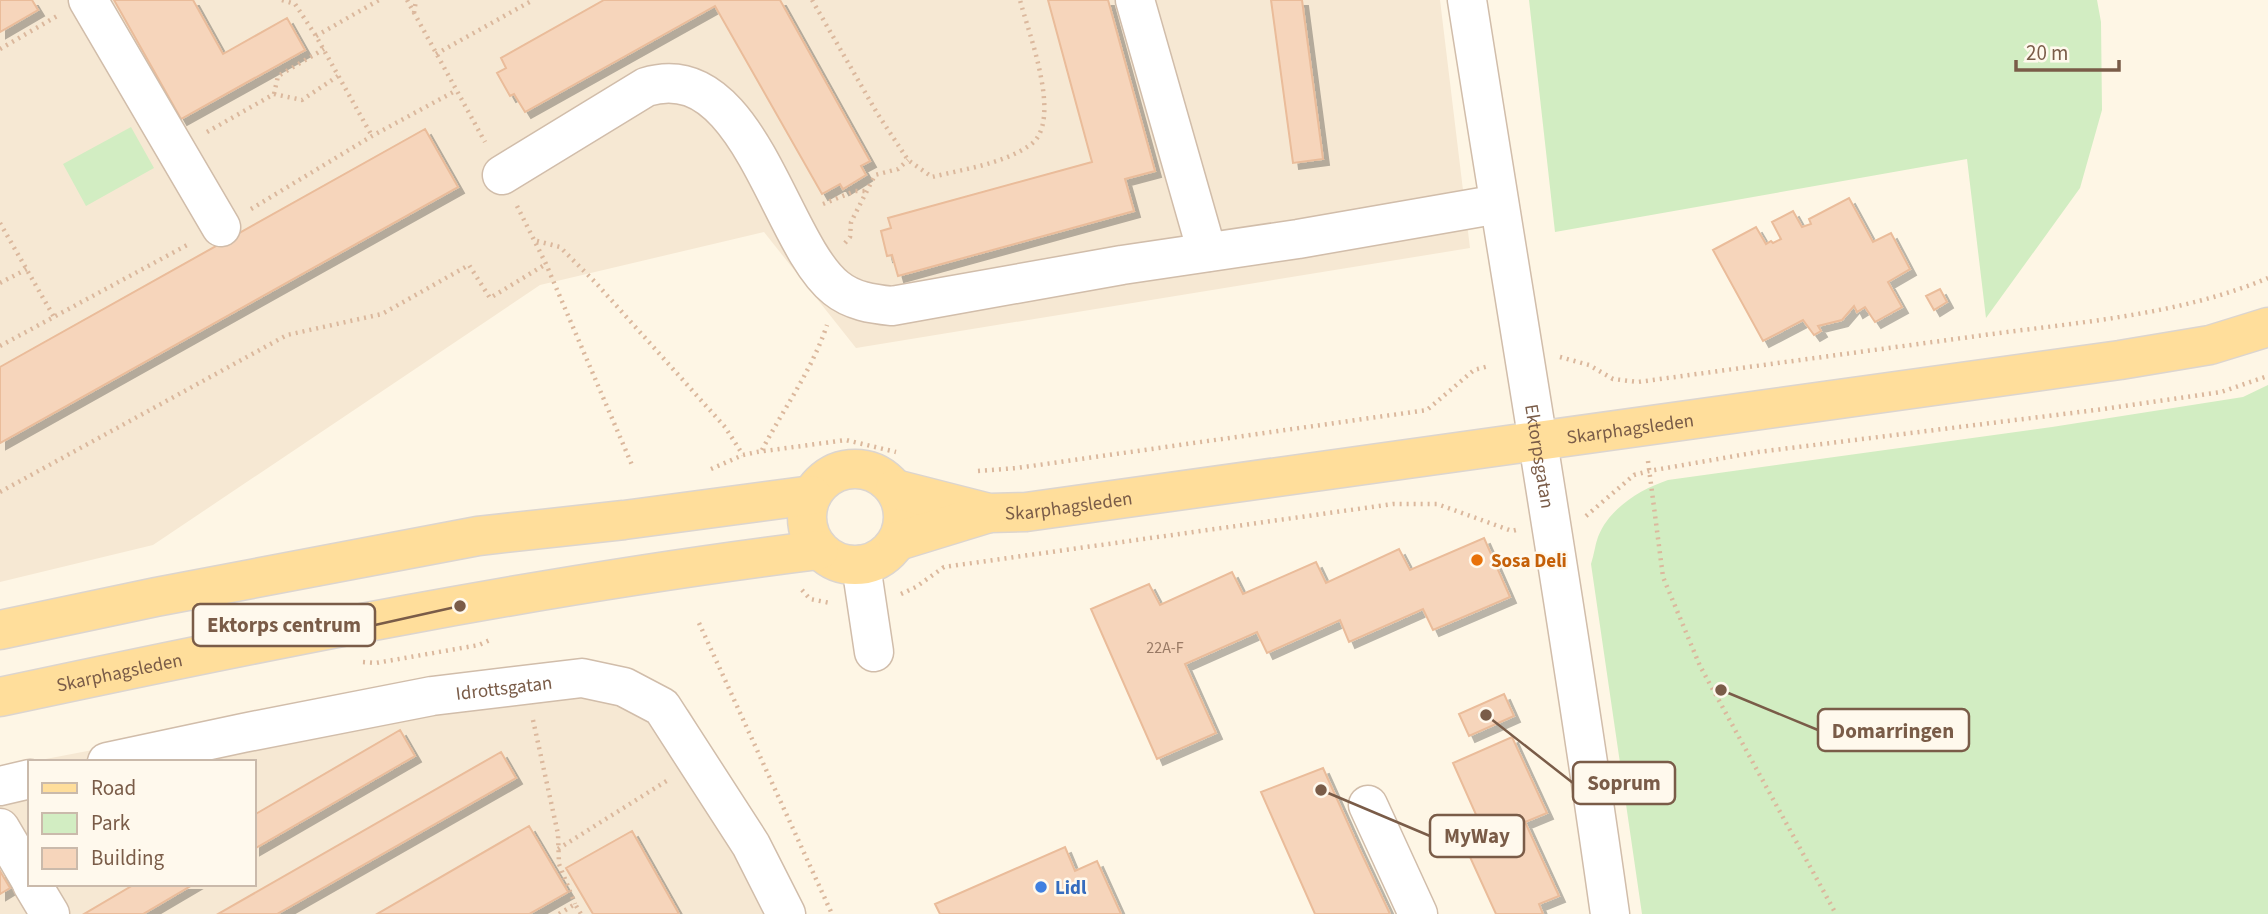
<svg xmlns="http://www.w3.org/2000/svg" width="2268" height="914" font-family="'Source Sans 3',sans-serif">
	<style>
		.residential { fill: #f6e8d3 }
		.green { fill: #d2edc2 }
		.building { fill: #f6d5bb; stroke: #eabc9a; stroke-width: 2; filter: url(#shadow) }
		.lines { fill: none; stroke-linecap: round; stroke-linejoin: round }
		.minor-casing { stroke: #d1bdaa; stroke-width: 41 }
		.major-casing { stroke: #dcd5cf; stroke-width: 41 }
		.path { stroke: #dbb89d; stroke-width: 4.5; stroke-dasharray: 2 5; stroke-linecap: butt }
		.minor { stroke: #fff; stroke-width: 38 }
		.major { stroke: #ffde9b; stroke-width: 38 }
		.food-dot { fill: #e8710a; stroke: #fff9ed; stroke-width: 2.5 }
		.shop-dot { fill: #3f7fe0; stroke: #fff9ed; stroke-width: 2.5 }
		.labels { text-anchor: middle; stroke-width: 5; stroke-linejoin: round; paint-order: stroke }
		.number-label { font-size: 16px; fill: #997a65 }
		.street-label { font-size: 19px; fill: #7a5c48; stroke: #fff9ed }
		.food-label { font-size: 19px; font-weight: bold; fill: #c56008; stroke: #fff9ed; text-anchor: start }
		.shop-label { font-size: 19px; font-weight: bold; fill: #366cbe; stroke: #fff9ed; text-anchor: start }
		.leader { fill: none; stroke: #7a5c48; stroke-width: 2.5 }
		.callout-dot { fill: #7a5c48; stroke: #fff9ed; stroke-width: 2.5 }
		.callout { fill: #fff9ed; stroke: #7a5c48; stroke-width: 2.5 }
		.callout-label { font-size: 21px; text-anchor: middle; font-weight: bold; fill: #7a5c48 }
	</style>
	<defs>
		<filter id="shadow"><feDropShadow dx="6" dy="6" stdDeviation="0" flood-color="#0004"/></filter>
	</defs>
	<rect width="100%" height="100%" fill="#fef6e5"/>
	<path class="residential" d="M0 0H1440L1470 248 856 348 764 232 540 285 153 545 0 582Z
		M558 661 628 671 689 710 805 914H0V768L30 762V884H254V762H30Z"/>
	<path class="green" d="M1529 0H2097L2101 22 2102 110 2080 188 1986 318 1967 159 1555 232Z
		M131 127 154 168 86 206 63 164Z
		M2268 385V914H1642L1591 564C1594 555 1595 545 1598 537 1609 508 1641 489 1668 480L2052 427 2243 397Z"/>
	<path class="building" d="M0 0H32L38 10 0 32Z
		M114 0H193L223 54 287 18 305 50 181 119Z
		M604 0H780L870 161 861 166 866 175 843 189 840 184 822 194 715 6 525 112 514 94 510 96 497 73 506 68 501 58Z
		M1048 0H1108L1155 171 1125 179 1134 211 898 276 892 255 887 256 881 231 891 228 888 218 1092 162Z
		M1271 0H1302L1323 159 1293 163Z
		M425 129 458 187 0 443V367Z
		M1849 198 1873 242 1891 233 1910 269 1888 282 1902 307 1875 322 1865 307 1857 312 1854 306 1842 320 1818 326 1821 331 1814 335 1803 320 1763 341 1713 250 1756 227 1766 244 1771 241 1773 243 1781 239 1772 222 1793 211 1802 227 1811 224 1809 219Z
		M1940 289 1947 302 1934 310 1926 296Z
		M1484 538 1510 597 1433 630 1423 609 1349 642 1340 620 1267 653 1257 632 1185 664 1216 733 1157 759 1091 609 1149 584 1160 605 1232 572 1243 594 1316 562 1326 583 1399 549 1410 570Z
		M1504 694 1514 716 1469 736 1459 714Z
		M400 730 415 756 254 849V815Z
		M1512 737 1547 813 1525 822 1559 896 1539 904 1543 914H1496L1465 846 1486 837 1453 763Z
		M501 752 516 778 277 914H218Z
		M1323 768 1359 848 1390 914H1315L1261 792Z
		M529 826 568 892 529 914H377Z
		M632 831 679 914H593L566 868Z
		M1065 847 1075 871 1097 861 1121 914H940L935 904Z
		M0 871 10 888 0 894Z
		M135 884H194L143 914H84Z"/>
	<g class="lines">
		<defs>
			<g id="minor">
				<path d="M88 0 221 227"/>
				<path d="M1135 0 1207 252"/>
				<path id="s1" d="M1467 0C1515 305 1567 609 1610 914"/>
				<path d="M502 175 646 87C749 55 779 243 836 288 852 301 872 304 892 306L1122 265 1298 239 1499 204"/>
				<path d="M861 565 874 652"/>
				<path id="s2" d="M107 762 243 733 432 696 582 678 624 687 662 707 751 845 786 914"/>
				<path d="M0 786 30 779"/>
				<path d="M1368 805 1418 914"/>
				<path d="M0 828 30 879"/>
				<path d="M32 884 50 914"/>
			</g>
			<g id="major">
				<circle cx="855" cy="517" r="48"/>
				<path id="s3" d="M895 489 989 513 1026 512 2120 360 2210 345 2268 327"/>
				<path d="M898 541 986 514"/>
				<path d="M0 630 156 597 478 536 624 520 812 495"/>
				<path id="s4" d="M0 697C271 639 544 584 819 550"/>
			</g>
		</defs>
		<use href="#minor" class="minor-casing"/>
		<use href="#major" class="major-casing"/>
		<path class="path" d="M282 0 295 4 316 36 372 136
			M407 0 485 142
			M812 0 877 113 908 160 932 177C964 169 1003 164 1030 145 1064 122 1028 32 1020 0
			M414 13 416 0
			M316 36 379 0
			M0 49 57 16
			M436 54 533 0
			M274 94 278 76 324 49
			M207 132 274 94 302 100 338 76
			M823 204 855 191H866
			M517 206 546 264 632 465
			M251 209 372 136 457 90
			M0 223 54 317
			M537 241 560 247 596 283 725 427 743 455
			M845 243 850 237 851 222 875 175 898 169 908 160
			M0 283 27 269
			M0 346 189 244
			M1560 357 1589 365 1613 379 1638 382C1756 366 1874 350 1992 334 2082 322 2183 314 2268 278
			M762 450C784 408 812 370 827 325
			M1648 461 1663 577 1700 666 1836 914
			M711 469 743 455 757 452 846 440 896 452
			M978 471 1017 468 1427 410 1474 370 1489 366
			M0 492 287 335 382 314 469 265 490 298 546 264
			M1586 516 1634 475 1649 471 1758 452 2104 409 2221 392 2268 376
			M802 590 810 599 830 603
			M901 594 916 587 944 567 1393 504H1437L1512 531 1516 530
			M699 623 832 914
			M363 662 376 663 479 645 492 639
			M533 720 558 834 559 864 575 904
			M558 849 668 780
			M559 914 575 904 581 914"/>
		<use href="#minor" class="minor"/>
		<use href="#major" class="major"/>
	</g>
	<circle class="food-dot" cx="1477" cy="560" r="7"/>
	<circle class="shop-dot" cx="1041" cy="887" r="7"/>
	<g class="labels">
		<g class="number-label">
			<text x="1165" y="653">22A-F</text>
		</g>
		<g class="street-label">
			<text dy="7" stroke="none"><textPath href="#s3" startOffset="744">Skarphagsleden</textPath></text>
			<text dy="7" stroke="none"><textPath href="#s1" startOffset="462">Ektorpsgatan</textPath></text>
			<text dy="7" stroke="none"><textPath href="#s3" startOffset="177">Skarphagsleden</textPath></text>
			<text dy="7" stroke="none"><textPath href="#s4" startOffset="122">Skarphagsleden</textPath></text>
			<text dy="7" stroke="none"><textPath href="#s2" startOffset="404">Idrottsgatan</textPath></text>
		</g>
		<g class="food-label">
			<text x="1491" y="567">Sosa Deli</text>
		</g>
		<g class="shop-label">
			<text x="1055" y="894">Lidl</text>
		</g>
	</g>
	<path class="leader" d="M460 606L375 625M1721 690L1818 730M1486 715L1573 783M1321 790L1430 836"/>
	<g class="callout-dot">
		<circle cx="460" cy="606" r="7"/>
		<circle cx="1721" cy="690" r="7"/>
		<circle cx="1486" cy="715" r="7"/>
		<circle cx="1321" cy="790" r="7"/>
	</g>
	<g class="callout">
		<rect x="193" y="604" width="182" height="42" rx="7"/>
		<rect x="1818" y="709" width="151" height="42" rx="7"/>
		<rect x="1573" y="762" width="102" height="42" rx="7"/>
		<rect x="1430" y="815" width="94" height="42" rx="7"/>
	</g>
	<g class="callout-label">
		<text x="284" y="632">Ektorps centrum</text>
		<text x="1893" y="738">Domarringen</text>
		<text x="1624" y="790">Soprum</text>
		<text x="1477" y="843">MyWay</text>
	</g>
	<rect x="28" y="760" width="228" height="126" fill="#fff9ed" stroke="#cabaab" stroke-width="2"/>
	<rect x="42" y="783" width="35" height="10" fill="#ffde9b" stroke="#cabaab" stroke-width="2"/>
	<text x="91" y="795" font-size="21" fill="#7a5c48">Road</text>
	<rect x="42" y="813" width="35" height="21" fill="#d2edc2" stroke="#cabaab" stroke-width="2"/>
	<text x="91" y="830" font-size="21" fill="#7a5c48">Park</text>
	<rect x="42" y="848" width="35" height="21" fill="#f6d5bb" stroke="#cabaab" stroke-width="2"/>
	<text x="91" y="865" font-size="21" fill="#7a5c48">Building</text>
	<path d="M2016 60v10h103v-10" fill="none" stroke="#7a5c48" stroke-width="3.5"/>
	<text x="2026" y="60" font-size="21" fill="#7a5c48" stroke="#fff9ed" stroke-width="5" paint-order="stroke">20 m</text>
</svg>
